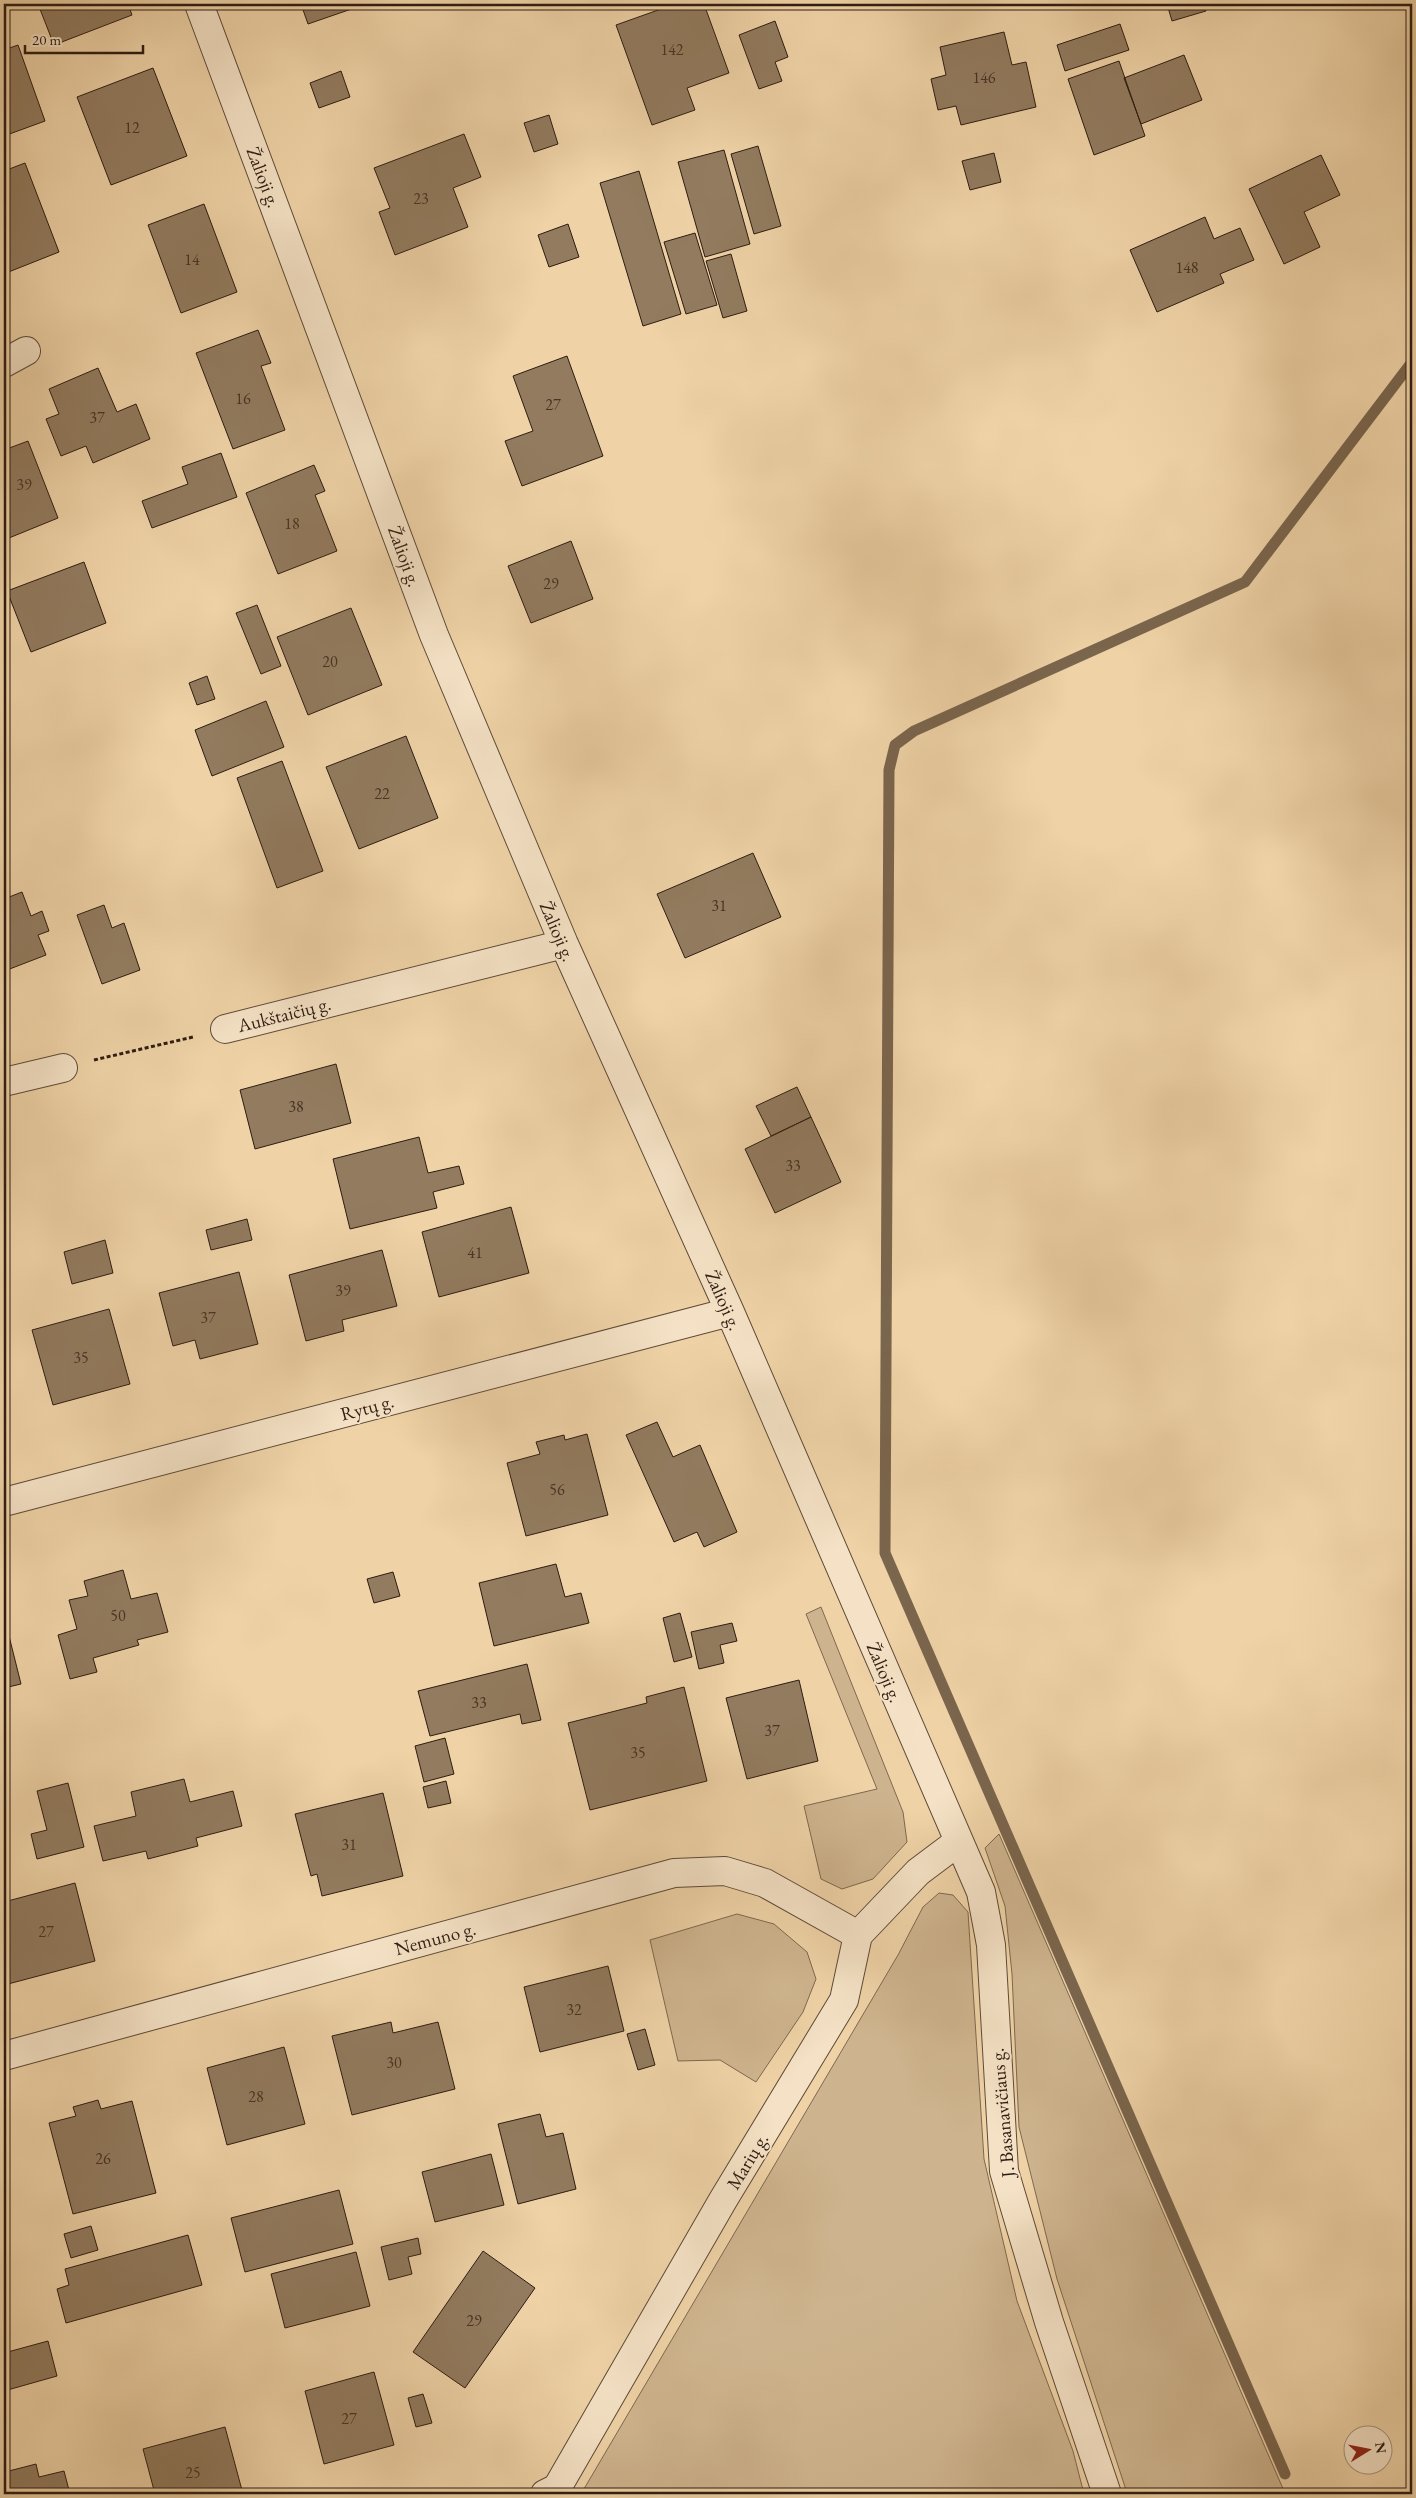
<svg xmlns="http://www.w3.org/2000/svg" width="1416" height="2498" font-family="'EB Garamond',serif">
	<style>
		.green { fill: #ceb48e; stroke: #7e6850 }
		.lines { fill: none; stroke-linecap: round; stroke-linejoin: round }
		.stream { stroke: #7a654d; stroke-width: 11 }
		.building { fill: #927b5f; stroke: #2e1c12 }
		.street-casing { stroke: #5e4a37; stroke-width: 30 }
		.path { stroke: #2e1c12; stroke-width: 3; stroke-dasharray: 4 2.5; stroke-linecap: butt }
		.street { stroke: #f5e2c6; stroke-width: 28 }
		.labels { text-anchor: middle; stroke-width: 4; stroke-linejoin: round; paint-order: stroke }
		.number-label { font-size: 16px; fill: #473425 }
		.street-label { font-size: 19px; fill: #2e1c12; stroke: #f5e2c6 }
	</style>
	<rect width="100%" height="100%" fill="#efd3a7"/>
	<filter id="stains"><feTurbulence type="fractalNoise" baseFrequency=".004" numOctaves="4"/><feColorMatrix values="0 0 0 0 .2 0 0 0 0 .09 0 0 0 0 .02 0 0 0 .5 -.17"/></filter>
	<radialGradient id="worn" r=".72"><stop offset=".6" stop-color="#630" stop-opacity="0"/><stop offset="1" stop-color="#630" stop-opacity=".3"/></radialGradient>
	<path class="green" d="M821 1607 903 1812 907 1842 873 1879 842 1889 821 1879 804 1806 877 1789 806 1614Z
		M999 1834 1284 2491 1274 2494H1131L1126 2490 1057 2279 1019 2127 1012 1974 1005 1906 985 1848Z
		M939 1893 953 1895 968 1912 984 2159 1017 2301 1073 2451 1084 2494H581L898 1955 923 1907Z
		M737 1914 774 1924 807 1952 816 1979 803 2012 756 2082 720 2060 678 2061 650 1940Z"/>
	<g class="lines">
		<path class="stream" d="M1285 2474 885 1553 889 770 895 745 914 731 1245 582 1412 362"/>
	</g>
	<path class="building" d="M38 4H128L132 15 54 45Z
		M301 4H366L308 24Z
		M675 4H704L729 73 687 88 695 110 652 125 616 25Z
		M1167 4H1204L1206 11 1172 21Z
		M775 21 788 57 775 62 782 81 759 89 739 35Z
		M1120 24 1129 50 1065 71 1057 45Z
		M1004 32 1012 65 1026 62 1036 107 961 125 956 106 938 110 931 79 946 75 940 47Z
		M18 45 45 121 4 136V50Z
		M1184 55 1202 100 1141 124 1124 78Z
		M1119 61 1145 136 1094 155 1068 79Z
		M153 68 187 156 111 185 77 97Z
		M341 71 350 97 319 108 310 83Z
		M549 115 558 144 534 152 524 123Z
		M464 134 481 177 453 188 468 227 395 255 379 212 390 208 374 168Z
		M758 146 781 226 754 234 731 154Z
		M724 150 750 244 705 257 678 162Z
		M994 153 1001 182 970 190 962 161Z
		M1321 155 1340 195 1304 212 1320 247 1284 264 1249 189Z
		M25 163 59 252 6 273 4 267V171Z
		M639 171 681 314 643 326 600 183Z
		M204 204 237 292 181 313 148 225Z
		M1205 217 1214 239 1240 228 1254 260 1220 274 1224 283 1157 312 1130 250Z
		M568 224 579 257 549 267 538 235Z
		M695 233 717 305 686 314 664 242Z
		M731 254 747 311 723 318 706 261Z
		M258 330 271 363 261 366 285 430 233 449 196 353Z
		M567 356 603 456 522 486 505 441 533 431 513 376Z
		M98 368 117 412 136 404 150 439 93 463 86 446 61 456 46 419 59 414 49 389Z
		M28 441 58 518 4 540V450Z
		M221 453 237 497 152 528 142 501 188 484 182 467Z
		M314 465 325 491 315 495 337 551 278 574 246 493Z
		M571 541 593 599 531 623 508 566Z
		M84 562 106 623 31 652 7 591Z
		M257 605 281 666 261 674 236 613Z
		M351 608 382 685 308 715 277 637Z
		M207 676 215 699 197 705 189 683Z
		M266 701 284 747 212 776 195 730Z
		M406 736 438 818 359 849 326 767Z
		M282 761 323 871 277 888 237 778Z
		M753 853 781 917 685 958 657 894Z
		M22 892 31 916 42 911 49 931 38 935 46 955 7 970 4 961V899Z
		M104 905 112 928 124 923 140 970 102 984 77 915Z
		M336 1064 351 1123 255 1149 240 1090Z
		M797 1087 811 1117 771 1136 756 1106Z
		M811 1117 841 1182 775 1213 745 1149Z
		M419 1137 428 1173 459 1166 464 1184 433 1192 437 1208 350 1229 333 1159Z
		M511 1207 529 1273 439 1297 422 1232Z
		M247 1219 252 1240 211 1250 206 1230Z
		M105 1240 113 1273 72 1284 64 1252Z
		M382 1250 397 1306 342 1320 344 1331 306 1341 289 1275Z
		M239 1272 258 1344 200 1359 195 1340 173 1346 159 1293Z
		M109 1309 130 1384 53 1405 32 1330Z
		M657 1422 673 1457 700 1445 737 1532 704 1547 697 1532 674 1542 626 1435Z
		M587 1434 608 1515 526 1536 507 1463 540 1454 536 1442 564 1435 565 1440Z
		M556 1564 565 1597 581 1593 589 1623 494 1646 479 1583Z
		M123 1570 131 1599 157 1593 168 1632 137 1640 139 1645 93 1658 97 1672 70 1679 58 1635 77 1629 69 1600 88 1596 84 1581Z
		M393 1572 400 1596 374 1603 367 1579Z
		M680 1613 692 1657 674 1662 663 1618Z
		M4 1616 21 1684 4 1688Z
		M732 1623 737 1641 720 1645 724 1663 699 1669 691 1632Z
		M527 1664 541 1720 522 1724 520 1714 430 1736 418 1691Z
		M799 1680 818 1761 747 1779 726 1698Z
		M684 1687 707 1781 590 1810 568 1723 647 1703 646 1697Z
		M445 1738 454 1774 424 1782 415 1746Z
		M184 1779 190 1802 233 1791 242 1826 196 1838 198 1846 148 1859 146 1851 103 1861 94 1826 136 1816 131 1792Z
		M446 1781 451 1803 428 1808 423 1787Z
		M68 1783 84 1847 37 1859 31 1834 47 1830 37 1791Z
		M383 1793 403 1876 322 1896 317 1874 311 1876 295 1814Z
		M75 1883 95 1961 8 1984 4 1970V1902Z
		M608 1966 624 2031 540 2052 524 1987Z
		M391 2022 393 2033 438 2022 455 2089 352 2115 332 2036Z
		M645 2029 655 2065 638 2070 627 2034Z
		M284 2047 305 2124 227 2145 207 2068Z
		M98 2100 101 2109 132 2101 156 2193 73 2214 49 2123 76 2116 73 2107Z
		M540 2114 546 2137 563 2133 576 2189 518 2204 498 2124Z
		M491 2154 504 2205 435 2222 422 2172Z
		M339 2190 353 2244 245 2272 231 2218Z
		M91 2226 98 2250 71 2258 64 2234Z
		M188 2235 202 2285 66 2323 57 2289 69 2285 65 2269Z
		M418 2238 421 2254 408 2257 412 2274 389 2280 381 2247Z
		M483 2251 535 2288 465 2388 413 2352Z
		M356 2252 370 2306 285 2328 271 2274Z
		M48 2341 57 2376 4 2391V2353Z
		M374 2372 394 2445 324 2464 305 2391Z
		M423 2394 432 2423 416 2427 408 2398Z
		M225 2427 243 2494H155L143 2449Z
		M36 2464 39 2477 64 2471 70 2494H4V2486L8 2485 5 2472Z"/>
	<g class="lines">
		<defs>
			<path id="street" d="M199 4 434 635 564 944 730 1312 981 1892 991 1945 1004 2171 1049 2322 1107 2494
				M4 363 26 351
				M225 1029 564 944
				M4 1082 63 1068
				M4 1502 730 1312
				M4 2056 674 1873 725 1871 765 1883 858 1935
				M545 2494 557 2488 723 2200 844 2000 858 1935 918 1872 958 1842"/>
		</defs>
		<use href="#street" class="street-casing"/>
		<path class="path" d="M94 1060 193 1037"/>
		<use href="#street" class="street"/>
	</g>
	<g class="labels">
		<g class="number-label">
			<text x="672" y="55">142</text>
			<text x="984" y="83">146</text>
			<text x="132" y="133">12</text>
			<text x="421" y="204">23</text>
			<text x="192" y="265">14</text>
			<text x="1187" y="273">148</text>
			<text x="243" y="404">16</text>
			<text x="553" y="410">27</text>
			<text x="97" y="423">37</text>
			<text x="24" y="490">39</text>
			<text x="292" y="529">18</text>
			<text x="551" y="589">29</text>
			<text x="330" y="667">20</text>
			<text x="382" y="799">22</text>
			<text x="719" y="911">31</text>
			<text x="296" y="1112">38</text>
			<text x="793" y="1171">33</text>
			<text x="475" y="1258">41</text>
			<text x="343" y="1296">39</text>
			<text x="208" y="1323">37</text>
			<text x="81" y="1363">35</text>
			<text x="557" y="1495">56</text>
			<text x="118" y="1621">50</text>
			<text x="479" y="1708">33</text>
			<text x="772" y="1736">37</text>
			<text x="638" y="1758">35</text>
			<text x="349" y="1850">31</text>
			<text x="46" y="1937">27</text>
			<text x="574" y="2015">32</text>
			<text x="394" y="2068">30</text>
			<text x="256" y="2102">28</text>
			<text x="103" y="2164">26</text>
			<text x="474" y="2326">29</text>
			<text x="349" y="2424">27</text>
			<text x="193" y="2478">25</text>
		</g>
		<g class="street-label">
			<text transform="translate(264 177) rotate(69)" y="7">Žalioji g.</text>
			<text transform="translate(405 556) rotate(70)" y="7">Žalioji g.</text>
			<text transform="translate(558 931) rotate(67)" y="7">Žalioji g.</text>
			<text transform="translate(284 1014) rotate(-14)" y="7">Aukštaičių g.</text>
			<text transform="translate(724 1300) rotate(66)" y="7">Žalioji g.</text>
			<text transform="translate(367 1407) rotate(-15)" y="7">Rytų g.</text>
			<text transform="translate(885 1672) rotate(67)" y="7">Žalioji g.</text>
			<text transform="translate(435 1938) rotate(-15)" y="7">Nemuno g.</text>
			<text transform="translate(1002 2113) rotate(-95)" y="7">J. Basanavičiaus g.</text>
			<text transform="translate(747 2161) rotate(-59)" y="7">Marių g.</text>
		</g>
	</g>
	<rect width="1416" height="2498" fill="none" stroke="#efd3a7" stroke-width="20"/>
	<rect x="5" y="5" width="1406" height="2488" fill="none" stroke="#2e1c12" stroke-width="2.5"/>
	<rect x="10" y="10" width="1396" height="2478" fill="none" stroke="#2e1c12"/>
	<g transform="translate(1368 2450) rotate(80)"><circle r="24" fill="#f5e2c6" stroke="#a5937e"/>
	<path d="M0-4L9 19L0 12L-9 19Z" fill="#8f2418"/>
	<text y="-8" font-size="14" font-weight="bold" text-anchor="middle" fill="#2e1c12">N</text>
	</g>
	<path d="M25 45v8h118v-8" fill="none" stroke="#2e1c12" stroke-width="2.5"/>
	<text x="32" y="45" font-size="15" fill="#2e1c12" stroke="#f5e2c6" stroke-width="4" paint-order="stroke">20 m</text>
	<rect width="100%" height="100%" filter="url(#stains)"/>
	<rect width="100%" height="100%" fill="url(#worn)"/>
</svg>
